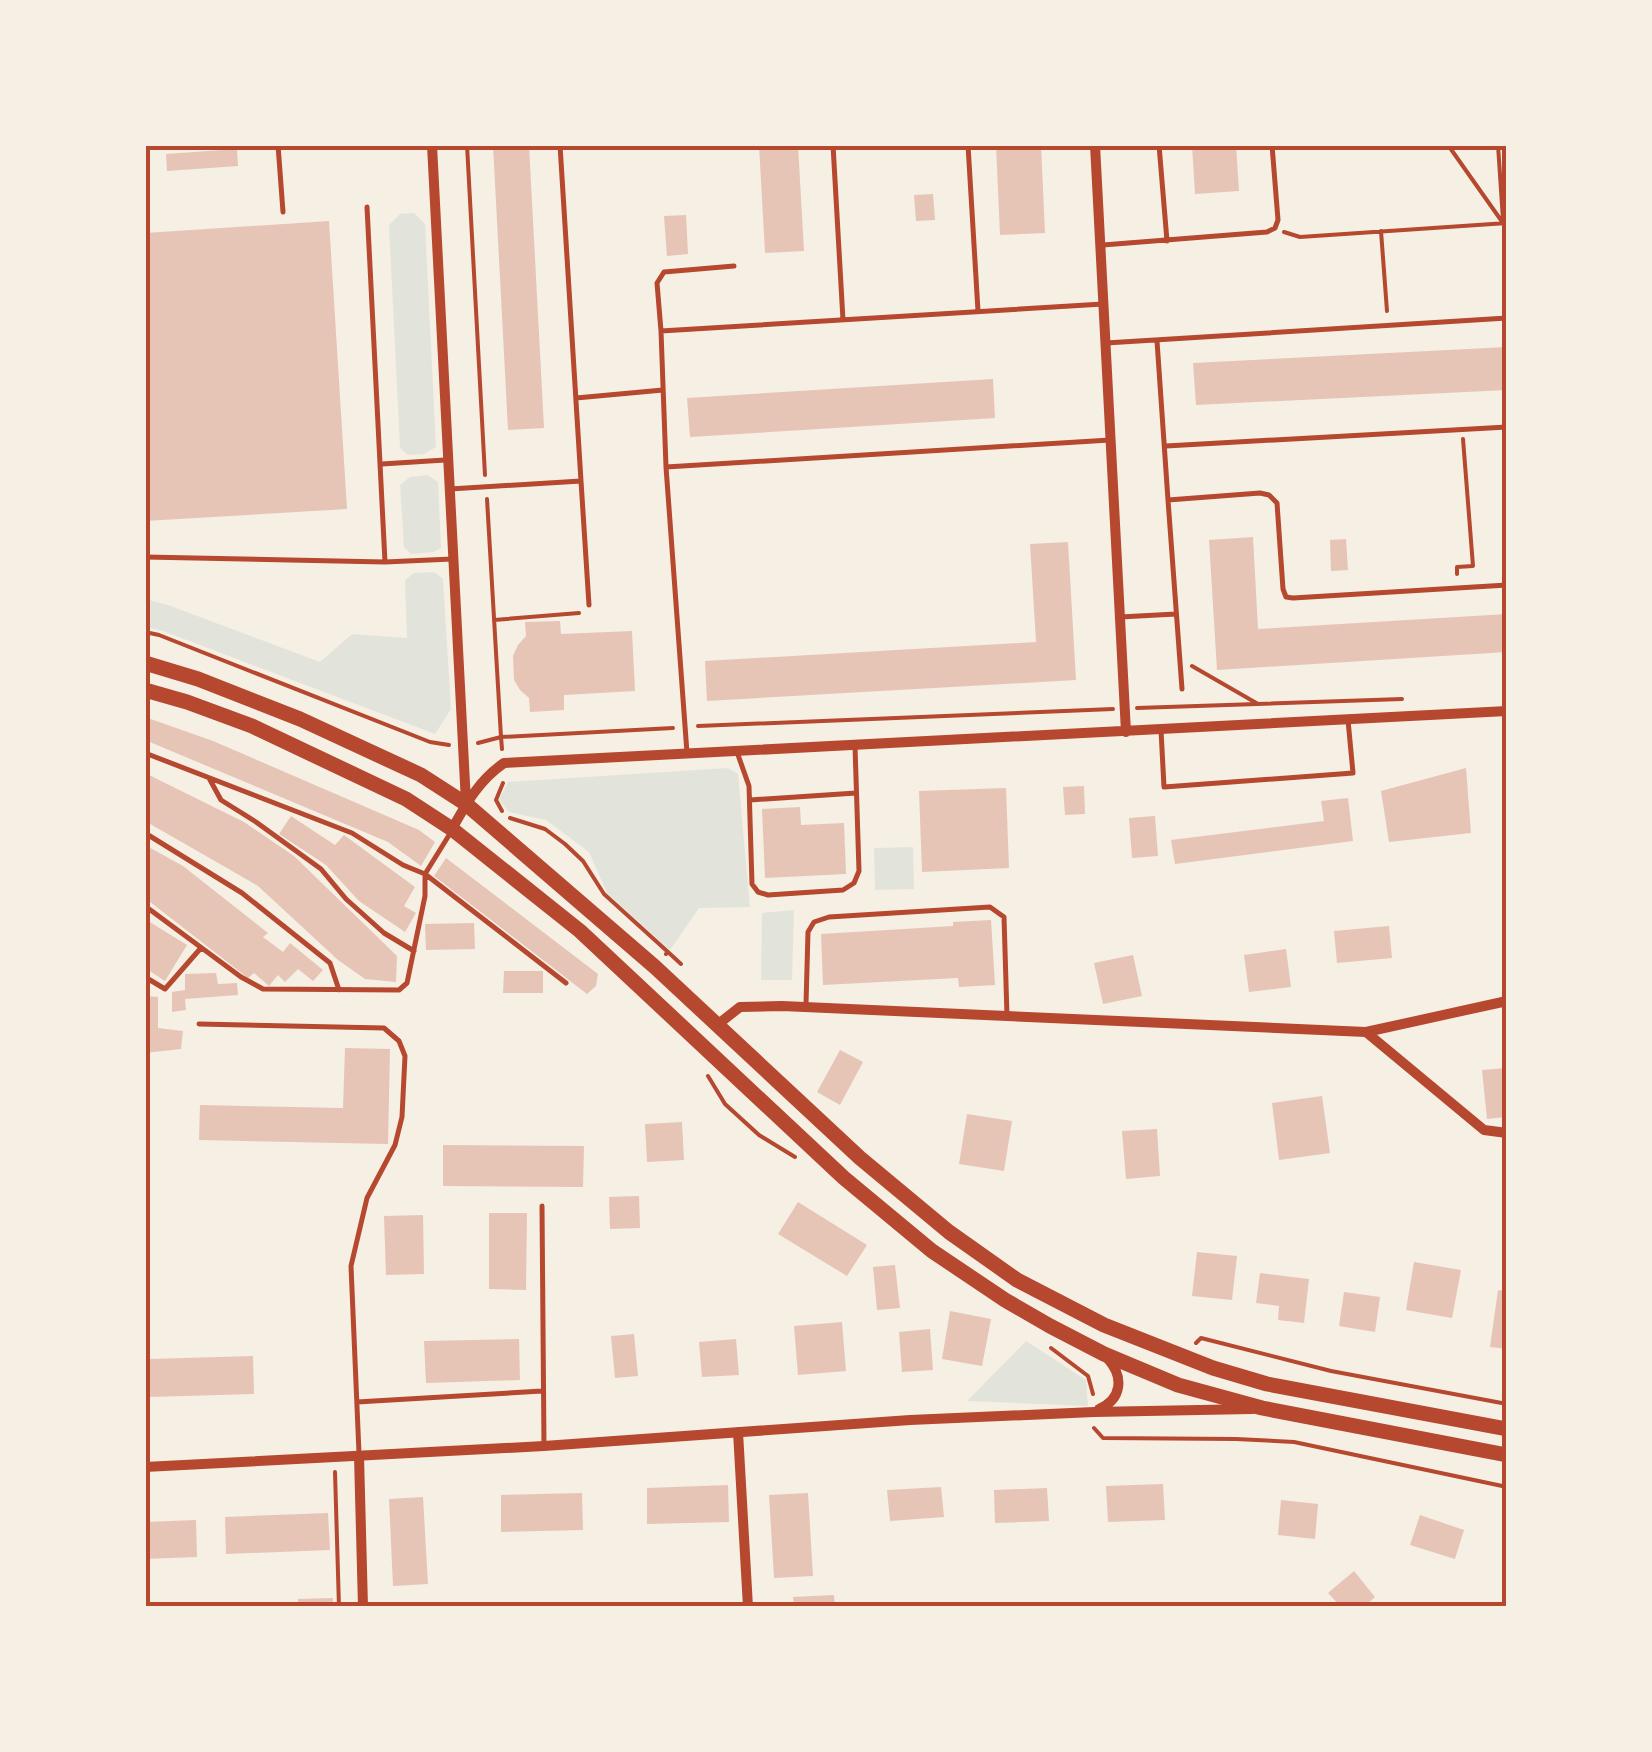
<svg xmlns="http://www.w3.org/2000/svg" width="1652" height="1752" font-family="'Golos Text',sans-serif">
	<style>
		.green { fill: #e2e4dc }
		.building { fill: #e6c5b7 }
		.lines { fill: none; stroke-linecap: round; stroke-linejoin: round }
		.path { stroke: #b5482f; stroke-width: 4 }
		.service { stroke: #b5482f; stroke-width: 5 }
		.minor { stroke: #b5482f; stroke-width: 10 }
		.secondary { stroke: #b5482f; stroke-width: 15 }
		.neatline { fill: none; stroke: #b5482f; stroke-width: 4 }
	</style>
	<rect width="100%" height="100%" fill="#f6efe4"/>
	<path class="green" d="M414 213 425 224 436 447 424 454 408 455 400 448 389 225 400 214Z
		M427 475 438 482 441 548 434 552 411 554 404 547 400 485 410 477Z
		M434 572 443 579 451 709 435 734 163 631 145 627V599L168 605 320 662 352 634 407 638 405 580 414 573Z
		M728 768 738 774 750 907 699 908 670 950 607 893 589 852 546 820 509 812 499 800 508 782Z
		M913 847 914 889 875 890 874 848Z
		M794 910 792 980H761L762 913Z
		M1026 1341 1086 1380 1088 1406 967 1401Z"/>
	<path class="building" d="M493 145H529L544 428 508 430Z
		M759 145H798L804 251 765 253Z
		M996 145H1041L1045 233 1000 235Z
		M1192 145H1236L1239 191 1195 194Z
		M237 149 238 166 167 171 166 154Z
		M933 194 935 220 916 221 914 195Z
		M686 215 688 254 667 256 664 216Z
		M329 221 347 509 145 521V233Z
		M1507 347V390L1196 405 1193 363Z
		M993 379 995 418 690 437 687 398Z
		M1253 537 1258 629 1507 614V652L1217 670 1209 540Z
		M1346 539 1348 570 1331 571 1330 540Z
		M1068 542 1076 680 707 701 705 661 1036 642 1030 544Z
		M560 621 561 634 632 631 635 691 564 695V710L530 712 529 698 520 690 514 680 513 656 518 645 526 636 525 622Z
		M145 717 213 741 419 830 435 842 421 866 388 842 145 740Z
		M1466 768 1471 833 1389 842 1381 791Z
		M145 773 244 822 294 856 397 956 396 982 365 979 338 960 258 886 145 821Z
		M1084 786 1085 814 1065 815 1063 787Z
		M1006 788 1009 868 922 872 919 791Z
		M1348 798 1353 841 1175 864 1171 840 1324 821 1321 801Z
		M800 807 801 825 844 823 846 874 765 878 762 809Z
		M291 816 335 845 344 835 415 887 404 906 416 913 405 932 359 901 326 865 279 834Z
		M1155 816 1158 856 1132 858 1129 818Z
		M145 845 183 866 268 933 263 937 283 952 290 943 323 970 313 981 298 969 285 982 278 975 269 986 254 973 248 978 145 898Z
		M446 858 598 974 596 986 587 994 434 876Z
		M145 919 187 945 165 981 145 968Z
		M991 920 995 985 959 987 958 978 823 985 821 934 953 926V922Z
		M474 923 475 949 426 950 425 924Z
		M1389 926 1392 958 1337 963 1334 931Z
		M1286 949 1291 987 1249 992 1244 955Z
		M1133 955 1142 996 1103 1004 1094 963Z
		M504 971H543V993H503Z
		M216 973 218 984 237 983 238 995 185 999 186 1010 172 1012V992L185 990V974Z
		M145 996 158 997V1028L183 1031 181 1049 145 1053Z
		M345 1048 390 1049 388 1144 199 1140 200 1105 343 1108Z
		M840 1050 863 1062 840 1105 817 1092Z
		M1507 1068V1117L1487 1119 1482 1070Z
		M1322 1096 1330 1153 1279 1160 1272 1103Z
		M967 1114 1012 1121 1004 1171 959 1164Z
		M682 1122 684 1160 647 1162 645 1124Z
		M1157 1129 1160 1176 1126 1179 1122 1131Z
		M443 1145 584 1146 583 1187 443 1186Z
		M639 1196 640 1228 610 1229 609 1197Z
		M798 1202 867 1245 847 1276 778 1234Z
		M489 1213H527L526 1290 489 1289Z
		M423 1215 424 1274 386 1275 384 1216Z
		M1197 1252 1237 1256 1232 1300 1192 1296Z
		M1414 1262 1461 1270 1452 1318 1406 1310Z
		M895 1265 900 1308 877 1310 873 1267Z
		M1260 1273 1309 1279 1304 1323 1278 1320 1279 1306 1256 1303Z
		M1498 1290 1507 1291V1349L1490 1347Z
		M1344 1292 1380 1297 1375 1332 1339 1326Z
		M950 1311 991 1319 982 1366 942 1359Z
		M842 1322 846 1371 798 1375 794 1326Z
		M930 1329 933 1370 902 1372 899 1332Z
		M634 1334 638 1376 615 1378 611 1336Z
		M519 1339 520 1380 426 1383 424 1341Z
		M736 1339 739 1375 702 1377 699 1342Z
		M253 1356 254 1394 150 1397 149 1359Z
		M1163 1484 1165 1520 1108 1522 1106 1486Z
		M728 1485 729 1522 647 1524V1488Z
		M941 1487 944 1517 890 1521 887 1490Z
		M1047 1488 1049 1521 995 1523 994 1490Z
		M582 1493 583 1530 501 1532V1495Z
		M808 1493 813 1576 774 1578 769 1495Z
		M423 1497 428 1584 393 1586 389 1499Z
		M1281 1500 1318 1504 1315 1539 1278 1535Z
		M328 1513 330 1550 226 1554 225 1517Z
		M1420 1515 1464 1530 1455 1559 1410 1545Z
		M196 1520 197 1557 145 1559V1522Z
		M1354 1571 1375 1597 1364 1607H1341L1328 1593Z
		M834 1595 835 1607H794L793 1597Z
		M333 1598V1607H298V1599Z"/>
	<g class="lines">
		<path class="path" d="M467 145 485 475
			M1448 145 1503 223
			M1498 145 1503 220
			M1381 231 1387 311
			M1284 232 1300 237 1507 223
			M487 499 501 737 673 728
			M1457 574V567L1473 566 1463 439
			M494 620 579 613
			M145 632 159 635 430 742 449 745
			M1192 666 1258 704
			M1137 708 1402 699
			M698 726 1113 709
			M478 743 501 737 502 749
			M502 811 496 800 503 783
			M510 818 545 829 565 844 583 861 604 894 668 952
			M666 954 668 952 681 964
			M708 1076 725 1104 759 1135 795 1157
			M1196 1343 1201 1338 1331 1371 1507 1404
			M1051 1348 1088 1376 1093 1394
			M1094 1428 1103 1438 1236 1439 1294 1442 1507 1487
			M335 1472 339 1607"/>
		<path class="service" d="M278 145 283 212
			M833 145 843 320
			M968 145 978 311
			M1159 145 1167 241
			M145 189 147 220
			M1103 245 1267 232 1275 228 1278 220 1272 145
			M661 331 657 283 664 272 734 266
			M1157 341 1168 500 1260 493 1269 495 1277 503 1283 589 1286 597 1293 598 1507 585
			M1106 343 1507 318
			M576 398 663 390
			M1166 446 1507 427
			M382 464 445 460
			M666 467 1110 440
			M581 481 589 605
			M450 489 581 481 560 145
			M1168 500 1182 689
			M145 557 385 562 367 207
			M385 562 452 559
			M1120 617 1176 614
			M1161 730 1164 787 1353 773 1348 720
			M737 752 749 786 752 884 758 892 768 895 843 890 854 883 859 871 855 746
			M145 753 352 833 403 865 425 874 566 983
			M687 753 666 467 661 331 1103 304
			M209 778 221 800 256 822 321 869 346 899 384 933 414 951
			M750 800 856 793
			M145 833 242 893 330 963 339 990
			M145 906 241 977 263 989 399 990 407 983 425 896V874L451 832
			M145 977 165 989 200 949
			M806 1004 808 932 814 922 829 917 990 907 1004 917 1007 1016
			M199 1024 384 1028 399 1041 405 1056 402 1117 395 1145 367 1198 351 1266 359 1453
			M542 1206 544 1446
			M357 1402 542 1391"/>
		<path class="minor" d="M432 145 466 803
			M1095 145 1126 732
			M452 829C466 804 479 780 504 763L1507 711
			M717 1025 740 1007 782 1006 1366 1032 1484 1130 1507 1133
			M1366 1032 1507 1001
			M1099 1409C1122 1399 1124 1377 1108 1359
			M738 1432 748 1607
			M359 1456 363 1607
			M145 1467 544 1446 910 1420 1094 1412 1252 1409"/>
		<path class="secondary" d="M145 663 198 679 300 719 421 775 466 804 655 967 860 1158 949 1232 1017 1280 1104 1325 1213 1368 1267 1384 1507 1429
			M145 690 187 702 252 726 406 799 452 829 580 931 844 1178 932 1251 1005 1300 1050 1326 1104 1354 1178 1385 1262 1408 1507 1455"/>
	</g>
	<rect width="1652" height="1752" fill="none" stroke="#f6efe4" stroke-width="295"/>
	<rect x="148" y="148" width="1356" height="1456" class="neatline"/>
</svg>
